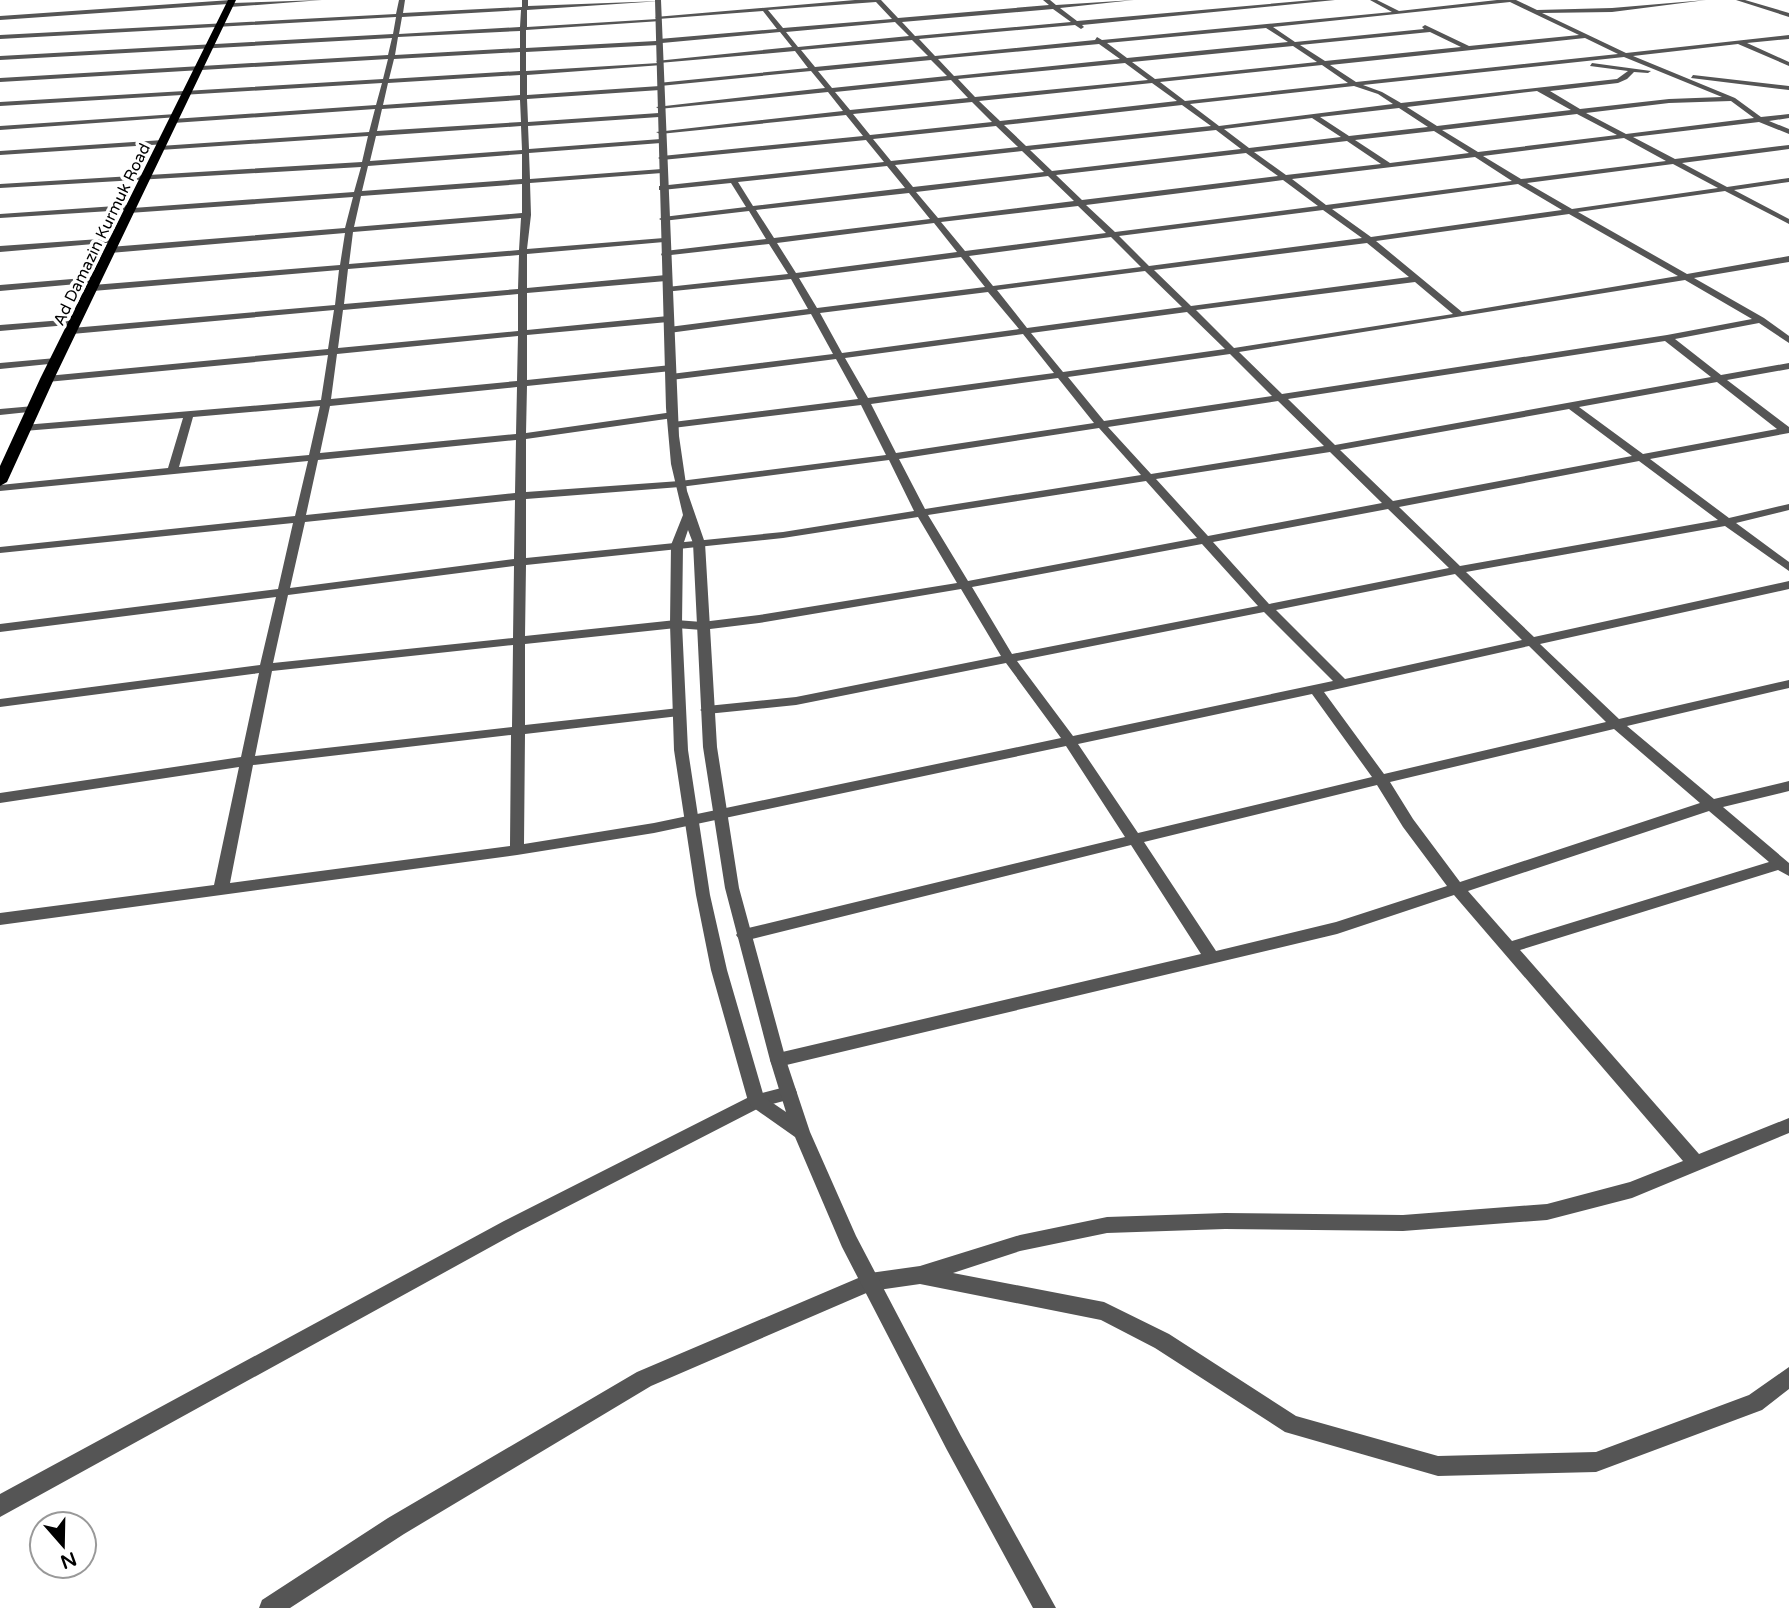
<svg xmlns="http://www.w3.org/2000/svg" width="1789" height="1608" font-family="'Varela Round',sans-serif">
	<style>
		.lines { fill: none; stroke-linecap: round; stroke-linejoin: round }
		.minor { fill: #555; fill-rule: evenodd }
		.tertiary { fill: #555; fill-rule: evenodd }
		.trunk { fill: #000; fill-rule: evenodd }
		.labels { text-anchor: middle; stroke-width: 7; stroke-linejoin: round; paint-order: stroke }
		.far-street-label { font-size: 16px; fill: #000; stroke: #fff }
	</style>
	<rect width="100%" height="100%" fill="#fff"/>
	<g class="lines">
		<path class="minor" d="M231 0 233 3 322 0 230 7 228 4 0 20V16Z
			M399 0H405L403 13 522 7V0H528V6L661 1 527 10V27L658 19 661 21 526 30V48L656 41 659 39 777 29 763 11 658 19 655 17 855 0H881L898 18 1049 5 1043 0H1050L1056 5 1134 0 1060 8 1077 21 1313 0H1335L1082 25 1084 27 1081 29 1075 25 919 39 935 56 1095 40 1097 37 1102 40 1392 12 1370 0H1377L1399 11 1497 0H1516L1537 10 1612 8 1706 0 1612 12 1542 13 1626 53 1789 35V39L1747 43 1789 62V66L1738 44 1633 56 1735 98 1761 117 1789 114V118L1769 121 1789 129V134L1759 122 1633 137 1675 159 1789 145V149L1682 163 1727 187 1789 178V182L1734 190 1789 219V224L1725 191 1578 212 1687 274 1789 256V262L1694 278 1764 318 1789 336V343L1759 323 1675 339 1721 375 1789 363V369L1727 380 1789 427V433L1650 459 1729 518 1789 504V510L1736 523 1789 562V571L1725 526 1466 572 1534 637 1789 581V589L1540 644 1619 719 1789 680V688L1627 726 1714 799 1789 781V791L1723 807 1789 863V876L1778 870 1520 950 1699 1154 1789 1118V1133L1632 1198 1547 1220 1403 1231 1225 1229 1107 1233 1020 1251 953 1273 1104 1302 1169 1334 1296 1416 1438 1456 1596 1452 1749 1395 1789 1367V1389L1762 1410 1596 1472 1438 1476 1285 1432 1155 1348 1101 1320 920 1284 871 1291 651 1386 404 1534 290 1608H259L262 1600 388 1518 637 1372 870 1273 920 1266 1020 1235 1107 1217 1225 1213 1403 1215 1547 1204 1630 1182 1683 1161 1454 895 1337 934 778 1067 772 1065 770 1060 772 1055 778 1053 1201 954 1131 845 744 941 739 939 736 935 739 931 744 929 1125 837 1066 746 654 833 517 855 0 925V913L214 885 239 767 0 803V793L241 757 259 673 0 707V699L260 665 276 597 0 632V624L278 589 293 523 0 553V547L295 516 308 461 0 491V485L168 468 183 418 24 431 19 428 24 425 321 400 328 355 47 382 42 379 47 376 328 349 334 310 72 334 67 331 72 328 335 305 339 270 93 291 89 288 93 285 340 265 345 233 110 253 106 250 110 247 345 228 353 197 129 213 126 210 0 218V214L130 205 133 208 354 192 361 167 0 188V184L362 162 368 136 160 150 156 148 160 146 369 132 375 109 173 123 169 121 173 119 376 105 382 83 0 106V102L383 79 388 59 0 82V78L388 55 392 38 0 60V56L393 34 396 17 0 39V35L396 14ZM876 2 892 19 783 28 768 10ZM1510 2 1579 35 1469 46 1425 25 1422 27 1424 29 1295 42 1273 27ZM1053 9 1071 22 915 36 902 22ZM521 10 520 27 399 34 402 17ZM895 22 909 36 798 47 786 32ZM1266 28 1288 42 1127 58 1107 43ZM520 31V48L395 55 398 37ZM780 32 792 47 656 61 659 63 795 51 808 68 658 83 660 86 527 95V75L662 65 659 63 526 71V52L659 45 662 43ZM1430 32 1461 47 1325 61 1300 45ZM1585 38 1618 54 1356 82 1330 65ZM912 40 928 56 815 67 801 50ZM1099 44 1120 59 954 76 938 59ZM1293 46 1317 62 1155 79 1132 62ZM520 52V71L389 79 394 59ZM1624 57 1722 97 1669 99 1580 109 1550 91 1618 83 1627 79 1634 72 1648 73 1651 71 1592 63 1590 66 1628 71 1617 79 1401 103 1382 92 1363 85ZM931 60 947 76 832 88 818 71ZM1125 63 1148 80 975 97 958 79ZM1322 65 1348 83 1185 101 1160 82ZM811 71 825 88 656 107 659 109 828 92 843 111 656 132 660 134 846 115 863 136 662 156 658 158 662 160 866 140 884 162 659 186V190H662L731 183 746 207 663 217 659 219 663 221 749 211 766 239 665 251 661 254 662 256 769 244 788 274 667 287 663 290 664 292 791 279 808 309 669 327 664 330 669 333 811 314 833 354 671 374 666 377 671 380 836 359 858 399 673 422 668 425 673 428 861 405 886 455 680 481 526 492V439L673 418 678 415 673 412 526 433 527 386 671 371 676 368 671 365 527 380V335L668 322 673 319 668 316 527 330V293L666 281 670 278 666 275 527 288V254L664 242 668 240 664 238 527 249 531 215 530 183 662 173 666 171 662 169 530 179 529 153 661 143 665 141 661 139 529 149 528 126 659 117 663 115 659 113 528 122 527 99 660 90 663 88 660 86ZM520 75V95L383 105 388 83ZM951 80 968 98 850 110 835 92ZM1152 83 1177 101 1000 121 979 101ZM1354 86 1378 94 1393 104 1219 126 1190 104ZM1537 91 1571 110 1437 126 1407 107ZM520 100 521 122 377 131 382 109ZM1731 101 1754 118 1626 134 1586 113 1669 103ZM972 102 992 122 870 135 853 114ZM1182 105 1211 126 1026 146 1004 125ZM1399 108 1428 127 1349 136 1320 117ZM1577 114 1617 135 1478 152 1442 130ZM1312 118 1341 137 1249 148 1224 129ZM521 126 522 150 370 161 376 136ZM996 126 1018 147 891 161 873 139ZM1216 130 1241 149 1052 171 1030 150ZM1434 131 1469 153 1390 163 1355 140ZM1624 138 1666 161 1521 179 1483 156ZM1347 141 1381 164 1286 175 1254 152ZM1022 151 1044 172 913 187 895 165ZM1246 153 1278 176 1082 200 1056 175ZM522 154V179L362 191 368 166ZM1475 157 1512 181 1326 205 1292 179ZM1673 164 1718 188 1572 209 1527 183ZM887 166 905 188 753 206 738 182ZM1048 176 1074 201 938 218 916 192ZM1283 180 1318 206 1115 232 1086 205ZM522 184V213L354 227 361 196ZM1518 184 1562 210 1371 237 1332 209ZM909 193 930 219 774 238 756 210ZM1078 206 1106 233 965 251 941 222ZM1323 210 1362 238 1149 266 1119 236ZM1569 214 1678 276 1462 312 1376 241ZM521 218 519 250 349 264 353 232ZM934 223 957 252 796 273 777 243ZM1111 237 1141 267 993 286 969 256ZM1367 243 1409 277 1191 306 1154 270ZM519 255 518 289 344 304 348 269ZM961 257 985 287 817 308 799 278ZM1145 271 1182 307 1027 328 997 290ZM1685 280 1752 319 1667 335 1282 394 1239 352ZM1415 282 1453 314 1234 348 1196 310ZM988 292 1019 329 842 353 820 313ZM518 294V331L338 348 343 310ZM1187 312 1225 349 1063 372 1031 333ZM1023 334 1054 373 868 398 845 358ZM518 336 517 381 331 399 337 354ZM1665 341 1711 377 1335 445 1288 399ZM1230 354 1272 396 1104 421 1068 377ZM1058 378 1094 423 896 453 871 404ZM1717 382 1777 429 1643 454 1579 407ZM517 387 516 434 320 453 330 406ZM1278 401 1324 446 1151 474 1108 427ZM320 406 309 455 179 467 193 417ZM1569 409 1632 456 1393 501 1340 450ZM1099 428 1141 475 925 509 899 459ZM516 440 515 493 306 515 318 460ZM1330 452 1382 503 1208 536 1156 479ZM889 460 914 511 783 532 526 558V499L680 487ZM1639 461 1718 520 1460 566 1399 507ZM1146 481 1197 538 968 581 928 515ZM515 500 514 559 290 588 305 522ZM1388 509 1449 568 1269 604 1213 542ZM918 517 957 583 759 615 702 622 676 620 525 636 526 565 783 538ZM1202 544 1258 606 1012 654 972 587ZM514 566 513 638 273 663 288 595ZM1455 574 1522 640 1345 679 1276 610ZM961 589 1001 656 796 697 707 706 700 710 707 714 796 705 1006 663 1061 738 654 823 524 844 525 734 679 716 686 712 679 708 525 725V644L676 628 702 630 759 623ZM1264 612 1333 681 1073 736 1017 661ZM513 645 512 727 255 756 272 671ZM1529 646 1606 722 1384 774 1324 692ZM1312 694 1372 777 1138 833 1078 744ZM1614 729 1700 803 1460 882 1413 819 1390 782ZM511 735 510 846 230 883 253 765ZM1377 785 1403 827 1447 886 1336 922 1216 951 1144 842ZM1709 811 1769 862 1512 941 1468 891Z
			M1736 0H1745L1789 13V17Z
			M1693 75 1789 86V90L1691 78Z
			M176 114 178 117 0 130V126Z
			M163 140H166V144L0 155V151Z
			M114 238 118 240 117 242 0 252V246Z
			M96 277 100 280 99 282 0 291V285Z
			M76 319 79 320V324L0 331V325Z
			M56 358 59 359V363L0 369V363Z
			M34 406 39 409 38 411 0 415V409Z
			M789 1086 795 1088 797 1093 795 1098 761 1107 516 1233 0 1517V1494L504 1221 751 1096Z"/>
		<path class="tertiary" d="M655 0H661L679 436 687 491 705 543 717 747 739 888 786 1060 810 1132 856 1236 961 1436 1056 1608H1033L947 1450 842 1247 795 1137 751 1106 748 1101 711 970 696 895 674 750 670 624 671 545 683 515 671 464 666 408ZM688 530 693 543 703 747 725 888 770 1060 786 1112 764 1097 727 970 710 895 688 750 682 624 683 545Z"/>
		<path class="trunk" d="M228 0H236L54 379 7 482 0 486V466L40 379Z"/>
	</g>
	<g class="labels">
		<g class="far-street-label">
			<text transform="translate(101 234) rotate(-64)" y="6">Ad Damazin Kurmuk Road</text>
		</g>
	</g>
	<g transform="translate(63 1545) rotate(160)"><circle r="33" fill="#ffffff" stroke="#999999" stroke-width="2"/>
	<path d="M0-5L12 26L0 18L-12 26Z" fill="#000000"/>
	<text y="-10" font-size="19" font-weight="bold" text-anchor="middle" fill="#000000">N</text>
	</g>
</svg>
